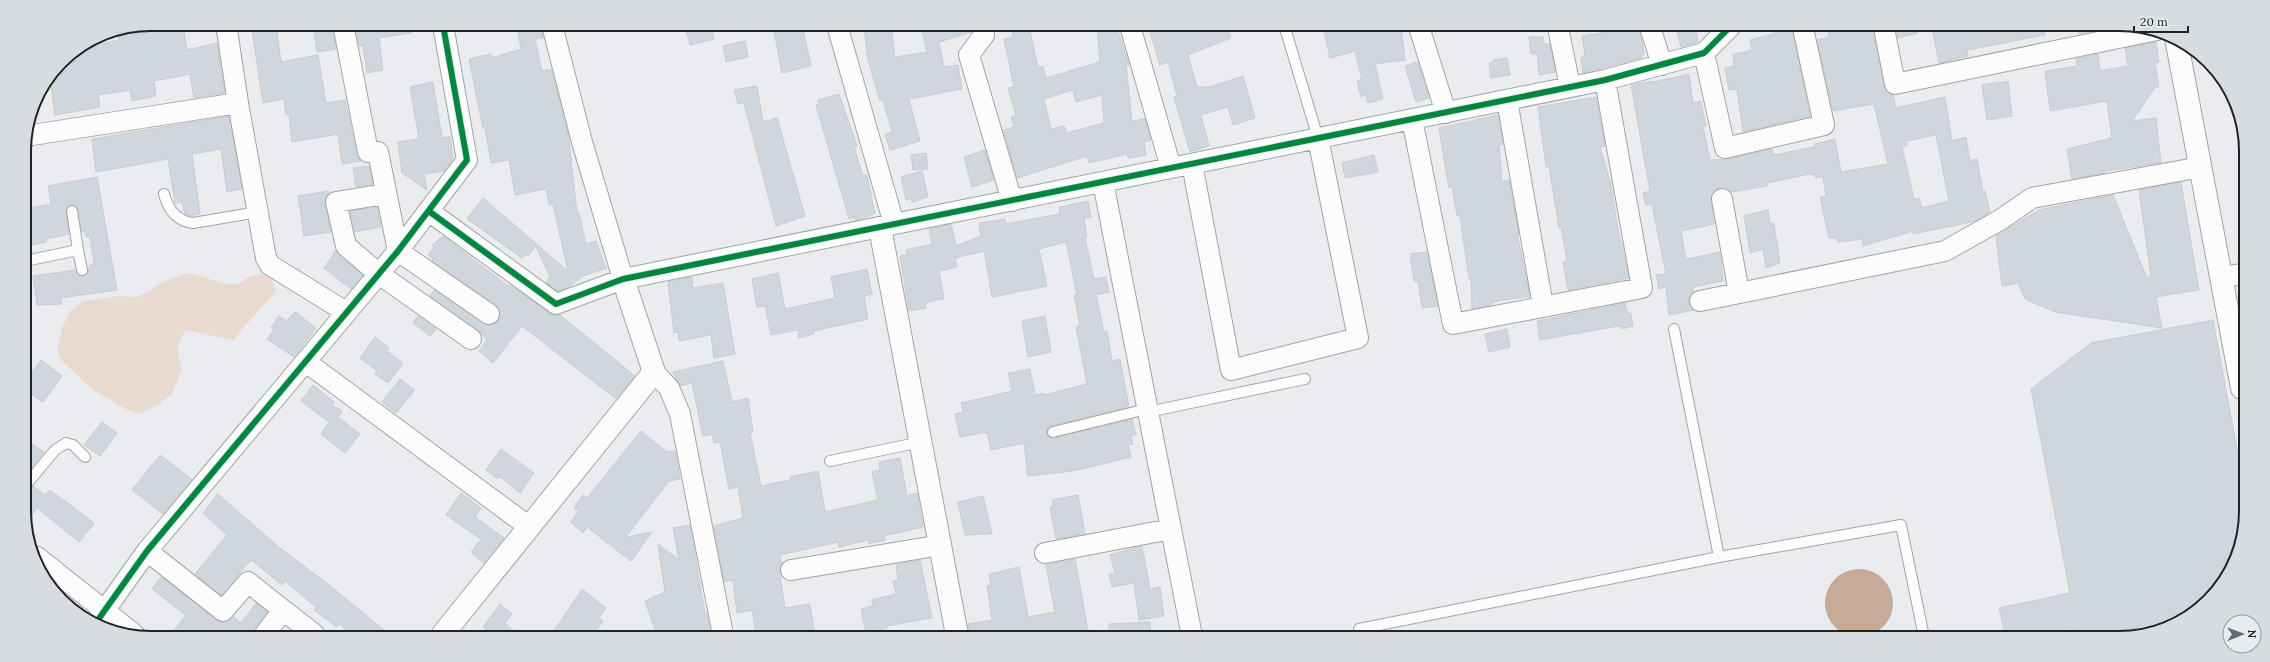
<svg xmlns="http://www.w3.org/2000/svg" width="2270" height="662" font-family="Lora,serif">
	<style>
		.green { fill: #e9dad0 }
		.water { fill: #c6ac98 }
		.building { fill: #cfd6de; stroke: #caccce; fill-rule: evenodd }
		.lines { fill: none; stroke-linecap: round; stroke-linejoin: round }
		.service-casing { stroke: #a3a4a6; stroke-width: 12 }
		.minor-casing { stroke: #a3a4a6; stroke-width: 22 }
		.tertiary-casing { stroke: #a3a4a6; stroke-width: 24 }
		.service { stroke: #fcfcfd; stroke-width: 10 }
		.minor { stroke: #fcfcfd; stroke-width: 20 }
		.tertiary { stroke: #fcfcfd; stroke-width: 22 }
		.cycleway-casing { stroke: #e8ecf1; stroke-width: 8 }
		.cycleway { stroke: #00873e; stroke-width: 6 }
		.rim { fill: none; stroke: #202224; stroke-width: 2 }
	</style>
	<rect width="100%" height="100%" fill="#eaecef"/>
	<path class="green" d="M187 273C201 275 220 284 232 284 245 285 247 270 270 276L276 291 233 340 185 330 177 349 182 370 172 393 159 405 139 414 126 409 94 391 61 360 57 350 62 328 70 311 84 301 118 296 137 297 150 291 163 282Z"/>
	<path class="water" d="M1825 603a34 34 0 1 1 68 0a34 34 0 1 1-68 0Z"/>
	<path class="building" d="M168 24 169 29 183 26 187 50 217 43 225 93 194 98 190 74 154 81 156 96 132 101 130 90 98 95 100 107 55 115 50 79 61 61 81 48 119 40 118 32Z
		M251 24H276L281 62 318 55 326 103 345 100 357 154 361 161 342 164 338 134 292 142 289 114 286 115 284 99 263 103Z
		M313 24H332L336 49 317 52Z
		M355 24 410 25 411 33 379 38 383 70 367 73 363 45 359 46Z
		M517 25H541L543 38 535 39 542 71 551 69 568 132 577 213H579L586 244 596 241 606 268 583 276 569 287 558 291 546 283 550 277 536 246 528 256 525 254 522 258 467 219 483 198 568 271 553 204 549 205 546 189 515 195 509 160 491 163 485 128H483L469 59 491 54 492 58 521 49Z
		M685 25H710L714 39 690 45Z
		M794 25H802L811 66 782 73 774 31Z
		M876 26H891L895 57 927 52 921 26H971L972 32 939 42 944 67 958 65 962 89 909 99 920 141 890 150 885 134 892 132 883 100 880 101 868 60 864 27Z
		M1011 26H1029L1038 68 1043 66 1046 78 1100 62 1097 28 1111 27 1112 29H1117L1128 61 1129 65H1126L1132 121 1145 119 1151 140 1144 142 1146 155 1128 158 1127 154 1089 163 1087 156 1017 178 1004 132V130L1014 127 1011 117 1016 115 1008 88 1014 87 1004 39 1013 37ZM1073 90 1076 102 1102 95 1104 123 1066 133 1064 126 1051 129 1044 99Z
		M1151 26H1227L1231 38 1188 55 1197 87H1210L1243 76 1255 118 1233 125 1228 107 1201 115 1209 146 1190 152 1174 97 1177 96 1168 62 1160 65 1149 29Z
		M1323 26 1401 27 1405 60 1375 64 1383 99 1368 103 1366 94 1361 97 1357 81 1362 79 1355 51 1330 58Z
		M1639 27 1644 53 1641 58 1583 73 1581 58 1585 55 1582 36 1611 31V28Z
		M1676 27H1695L1698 42 1681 47Z
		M1774 27 1792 28 1810 116 1743 132 1737 89 1729 90 1725 68 1734 66 1733 55 1752 50 1750 40 1775 33Z
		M1828 28H1873L1884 86 1887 92 1893 95 1896 108 1945 97 1952 141 1966 137 1970 161 1977 159 1983 192 1985 191 1990 212 1976 221 1913 234V231L1863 246 1862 239 1838 242 1836 238H1829L1820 197 1826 196 1823 177 1816 178 1815 175 1810 174 1767 183V186L1731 192 1726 188H1720L1711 196 1714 224 1681 231 1686 259 1720 252 1723 281 1693 287 1694 292 1689 297V303L1694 310 1669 315 1666 287 1659 289 1656 275 1666 274 1652 205H1646L1643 193 1650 191 1631 85 1654 81V82L1689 74 1693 103 1701 101 1706 126 1703 127 1710 160 1728 159 1772 149 1773 155 1815 147V144L1835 139 1841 172 1888 164 1874 104 1833 111 1817 40 1829 37ZM1936 135 1949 201 1922 208 1919 198 1914 199 1902 147 1907 145 1906 141Z
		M1896 28H1917L1918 33 1898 38Z
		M1932 28H2044L2045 35 1967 50 1968 56 1939 63Z
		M2078 28H2094V31L2079 34Z
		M1529 37H1543L1544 44H1550L1555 72 1539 75 1537 54H1531Z
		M745 41 748 57 726 62 723 46Z
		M2156 42 2159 62 2155 63 2159 87H2155L2132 121 2156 118 2161 163 2104 171 2105 173 2072 179 2067 149 2112 138 2107 101 2050 111 2045 71 2077 66 2076 59 2098 54 2100 71 2128 66 2125 48Z
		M1507 58 1510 75 1491 78 1489 64 1494 60Z
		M1418 62 1429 98 1416 102 1405 66Z
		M2008 81 2012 116 1987 120 1982 85Z
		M433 82 442 138 450 137 453 159 444 171 424 174 427 190 402 173 398 142 419 139 410 87Z
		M757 86 763 122 777 118 805 216 776 226 744 103 738 104 734 90Z
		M839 94 857 146 854 147 863 176 867 175 875 214 855 220 854 217 849 219 816 105 819 104 818 100Z
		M1596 97 1605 146 1600 147 1611 185 1618 230 1629 278 1568 290 1563 262 1567 261 1561 227 1559 228 1549 167H1546L1538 107Z
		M1498 115 1503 144 1499 145 1502 181 1509 180 1519 234H1517L1530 296 1492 302 1493 305 1472 309 1471 279H1469L1460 216H1457L1452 187 1449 188 1439 128Z
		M229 116 242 189 227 192 221 149 192 154 200 214 189 216 185 214 182 202 175 203 168 159 96 172 92 139Z
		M985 150 994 180 972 187 964 157Z
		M926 153 928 169 913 170 911 155Z
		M1374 155 1378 172 1345 178 1342 163Z
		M369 166 373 184 356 187 353 168Z
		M922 171 928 197 912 202 911 199 906 200 901 177Z
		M97 177 117 290 61 298 62 304 37 305 33 276 75 270 77 275 84 276 88 272 90 265 94 264 90 236 86 237 85 231 82 232 77 207 71 205 66 209 69 234 46 239V242L25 246V209L51 204 48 186Z
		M2181 182 2199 290 2156 297 2162 328 2055 312 2025 299 2018 283 2002 286 1996 236 2039 210 2113 195 2147 278 2151 277 2139 190Z
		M329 191 325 204 331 232 304 236 298 196Z
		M1088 201 1091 217 1084 218 1087 237H1085L1094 279 1106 277 1109 292 1096 295 1104 332 1107 331 1112 361 1120 359 1129 407 1051 426 1048 428 1047 433 1049 437 1055 438 1132 419 1136 434 1131 436 1133 444 1128 445 1131 457 1073 471 1028 476 1024 443 991 450 987 432 960 437 955 414 963 412 961 403 1012 391 1008 373 1030 369 1035 395 1044 393 1045 395 1087 384 1076 327 1080 326 1074 295H1077L1066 242 1039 249 1047 286 992 297 984 251 955 258 957 267 939 271 944 299 926 302V308L909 311 900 256 907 255 906 250 932 244 929 229 951 224 956 246 981 236 979 223 1005 219 1006 224 1060 214 1059 207Z
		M377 207 381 227 355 232 350 211Z
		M1768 210 1770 223 1774 224 1780 263 1766 268 1763 249 1750 253 1744 216Z
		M443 236 508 286 510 285 550 313 560 315 635 376 616 399 522 326 493 363 479 351 487 340 478 330 430 296 434 290 488 325 498 321 500 309 496 305 432 261 433 259 428 255 434 247 432 245Z
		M336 250 363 275 351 289 324 268Z
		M1427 252 1438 306 1422 308 1418 281H1414L1410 254Z
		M867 269 872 294 864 296 868 319 814 331V334L799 338 798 330 771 335 765 306 757 307 752 279 778 273 785 309 835 298 831 277Z
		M692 277 693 288 723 283 735 354 714 358 711 335 679 341 678 332 674 333 668 282Z
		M1625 303 1627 311 1631 314 1633 326 1622 329 1619 326 1540 340 1537 321Z
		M295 312 316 328 294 357 267 339 274 330 271 327 279 316 286 321Z
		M418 316 436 329 430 336 413 323Z
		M1045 316 1051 352 1028 357 1022 321Z
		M2213 320 2242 476V544L2229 575 2203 607 2187 616 2090 638H2079L2077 629 2037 638H2006L1999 608 2070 593 2031 389 2091 343Z
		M1507 329 1510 347 1489 352 1485 334Z
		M375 337 389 348 387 351 403 363 388 383 375 374 377 371 360 358Z
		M41 360 62 376 43 402 31 394 33 390 26 385V380Z
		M723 361 732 402 748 398 753 432 750 433 761 486 790 480V477L818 471 825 512 878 500 872 472 880 470 879 462 900 458 907 496 917 493 923 527 884 536 885 540 869 544 868 540 839 547 838 542 780 555 782 564 779 569 785 608 810 604 815 635H756L752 610 737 613 733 580 724 582 714 526 743 518 738 487 729 489 720 442 714 443 712 434 703 436 692 383 680 386 673 372Z
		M400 379 415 390 396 413 382 402Z
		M313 385 334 402 332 405 342 411 338 417 360 434 345 453 321 434 329 422 301 401Z
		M102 422 117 433 100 456 84 445Z
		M641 431 667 452 675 451 680 479 669 481 626 537 652 532 631 561 587 527 583 533 571 522 579 511 574 508 583 495 587 498Z
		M26 440 44 452 26 475Z
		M501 449 534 473 520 493 500 477 498 479 486 470Z
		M160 455 192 479 163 514 132 490Z
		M33 486 45 495 50 490 94 523 79 542 37 508 26 522V491Z
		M461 493 481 508 475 517 504 538 484 563 471 552 481 539 446 515Z
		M218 494 280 548 329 585 389 634H351L339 624 337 627 314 610 316 607 285 581 282 585 251 560 221 595 195 574 227 535 203 513Z
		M1078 495 1085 534 1056 539 1050 507 1054 506 1052 500Z
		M983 496 992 534 965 535 958 502Z
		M690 525 705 614H707L711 635H657L645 601 665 592 658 544 679 560 673 528Z
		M1142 546 1150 589 1160 587 1164 616 1139 620 1134 583 1112 587 1109 574 1115 573 1110 555Z
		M1075 559 1089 636 969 635 968 624 992 620 987 586 991 585 989 574 1019 567 1028 617 1055 612 1046 565Z
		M920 560 932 618 886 626 887 628 866 633 861 609 873 606 872 600 896 594 893 581 898 580 896 564Z
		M161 577 221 622H227L233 617 241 623 256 603 267 612 252 632 254 634H171L186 615 152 589Z
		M582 589 606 608 599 618 603 621 593 635H551Z
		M500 604 512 614 505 623 518 635 492 634 483 627Z
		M1150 622 1151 636H1109V624Z"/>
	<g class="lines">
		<defs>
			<path id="service" d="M1285 28 1318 138
				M164 194C168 209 176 221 193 223L258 212
				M78 250 82 270
				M25 261 78 250 72 211
				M1674 329 1719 557
				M1148 412 1305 379
				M1053 432 1147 409
				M830 461 921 442
				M26 485 55 450 66 443 73 445 85 457
				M1360 636 1359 629 1719 557 1901 525 1924 637"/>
			<path id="minor" d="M343 24 368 152H378L398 251 489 314
				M552 25 582 142 623 279
				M837 25 894 224
				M982 26 984 35 969 55 1012 201
				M1130 26 1171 168
				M1419 27 1446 113
				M1558 27 1570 87
				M1650 27 1662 65
				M1884 28 1895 84 2157 30
				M1704 53 1725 148 1824 125 1803 28
				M1507 100 1543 306
				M238 103 266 258 270 265 346 312
				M1412 119 1453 324 1642 288 1605 80
				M26 136 238 103 226 24
				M1192 164 1231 370 1358 338 1318 138
				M1103 182 1192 636
				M385 194 336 202 346 246 379 274 471 339
				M1722 199 1739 293
				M430 212 556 304 623 279 1605 80 1704 53 1730 27
				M2221 277 2243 274
				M1700 301 1945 251 2000 220 2032 198 2201 167
				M306 362 528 526
				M654 372 669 388 680 414 723 635
				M147 551 223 611 248 582 283 610 265 634
				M1045 553 1171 529
				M37 557 134 634
				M791 570 941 545
				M283 610 314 634
				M95 624 147 551 398 251 467 160 443 25"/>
			<path id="tertiary" d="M2176 38 2242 388
				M880 228 957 635
				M443 634 654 372 623 279"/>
		</defs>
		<use href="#service" class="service-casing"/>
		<use href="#minor" class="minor-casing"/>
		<use href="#tertiary" class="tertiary-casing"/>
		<use href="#service" class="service"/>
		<use href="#minor" class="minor"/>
		<use href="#tertiary" class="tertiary"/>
		<defs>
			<path id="cycleway" d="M430 212 556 304 623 279 1605 80 1704 53 1730 27
				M95 624 147 551 398 251 467 160 443 25"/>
		</defs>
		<use href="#cycleway" class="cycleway-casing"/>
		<use href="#cycleway" class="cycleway"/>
	</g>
	<path d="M0 0H2270V662H0ZM151 31H2119A120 120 0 0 1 2239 151V511A120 120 0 0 1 2119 631H151A120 120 0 0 1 31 511V151A120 120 0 0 1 151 31Z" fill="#d8dce1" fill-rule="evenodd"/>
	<path class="rim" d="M151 31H2119A120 120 0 0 1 2239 151V511A120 120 0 0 1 2119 631H151A120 120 0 0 1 31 511V151A120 120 0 0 1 151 31Z"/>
	<g transform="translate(2242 634) rotate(89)"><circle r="19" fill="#e8ecf1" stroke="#989b9f"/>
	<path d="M0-3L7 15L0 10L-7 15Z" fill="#67696b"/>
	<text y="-6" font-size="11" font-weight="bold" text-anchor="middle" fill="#202224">N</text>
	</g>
	<path d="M2134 26v6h54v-6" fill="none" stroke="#202224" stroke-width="2"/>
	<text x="2140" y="26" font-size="12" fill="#202224" stroke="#e8ecf1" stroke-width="3" paint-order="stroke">20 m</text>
</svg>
